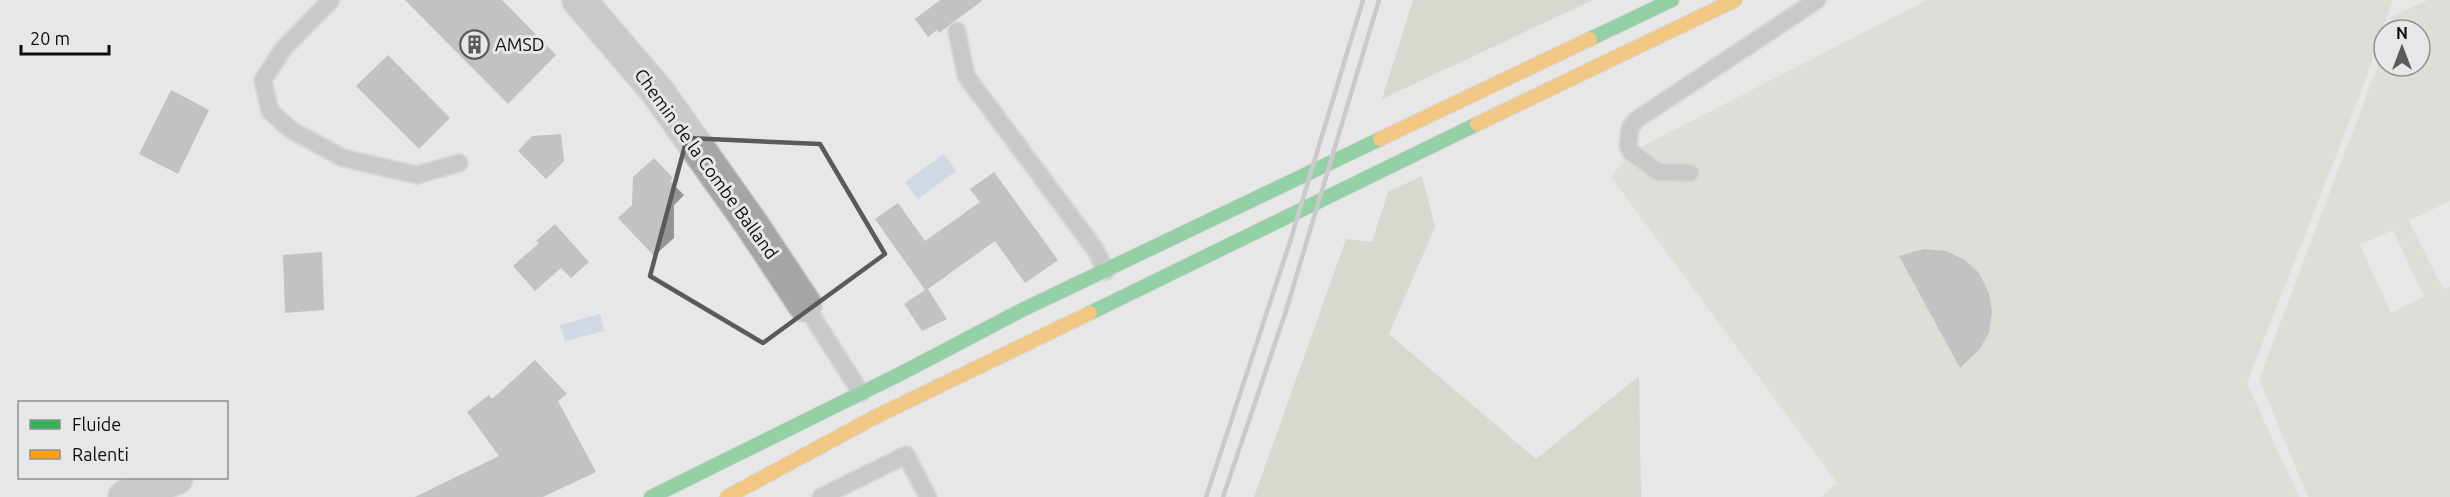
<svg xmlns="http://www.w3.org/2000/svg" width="2450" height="497" font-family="Ubuntu,sans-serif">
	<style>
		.green { fill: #ced2c4; fill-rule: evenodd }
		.forest { fill: #c1c8b1 }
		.water { fill: #b3c5de }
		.building { fill: #949494 }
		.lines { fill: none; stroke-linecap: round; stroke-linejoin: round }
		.lane-casing { stroke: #c4c4c4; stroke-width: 20 }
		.street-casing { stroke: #c4c4c4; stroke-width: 36 }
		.fast-casing { stroke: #c4c4c4; stroke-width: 16 }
		.slow-casing { stroke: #c4c4c4; stroke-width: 16 }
		.lane { stroke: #a6a5a5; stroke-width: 16 }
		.street { stroke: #a6a5a5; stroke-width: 33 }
		.fast { stroke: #30b455; stroke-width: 14 }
		.slow { stroke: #ff9f0a; stroke-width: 14 }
		.rail { stroke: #a6a6a6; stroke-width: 4.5 }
		.marked { fill: none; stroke: #5a5a5a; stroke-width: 4.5; stroke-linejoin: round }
		.labels { text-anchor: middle; stroke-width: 6; stroke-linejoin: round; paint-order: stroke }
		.poi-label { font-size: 18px; fill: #0e0e0e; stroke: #e6e7e8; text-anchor: start }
		.street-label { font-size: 18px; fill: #0e0e0e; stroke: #e6e7e8 }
	</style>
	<rect width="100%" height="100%" fill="#e7e7e7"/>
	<path class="green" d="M1927 0H2393L2361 92 2247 383 2299 497H1821L1837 483 1611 177 1631 152Z
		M2428 0H2450V201L2409 221 2443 289 2450 287V497H2308L2259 379 2384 49V66H2420V30H2391L2393 23 2391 17ZM2393 230 2424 297 2391 313 2360 245Z"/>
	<path class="forest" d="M1413 0H1593L1382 99Z
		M1422 176 1435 227 1389 334 1536 459 1639 376 1641 497H1254L1346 239 1372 242 1388 192Z"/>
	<path class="water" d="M944 154 956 171 918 199 905 182Z
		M600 314 604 331 565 341 560 325Z"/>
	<path class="building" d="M405 0H502L556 55 508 104Z
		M940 0H983L939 33 937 30 928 37 915 19Z
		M388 55 450 118 419 149 356 86Z
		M171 90 209 110 178 174 139 154Z
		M561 134 564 161 546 179 518 151 532 136Z
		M654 158 673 178 670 181 684 195 674 205V238L654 256 618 218 632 205 633 177Z
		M994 172 1058 260 1025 283 995 241 928 289 947 319 922 331 904 304 925 290 875 219 898 203 925 241 980 202 970 189Z
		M555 224 589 262 571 278 561 268 535 291 513 266 539 243 536 241Z
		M1924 249 1946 251 1965 260 1979 273 1989 293 1992 312 1989 332 1980 349 1960 368 1899 256Z
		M322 252 324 310 285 313 283 255Z
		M535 360 567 394 558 401 596 472 543 497H415L499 456 467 412 489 395 492 399Z"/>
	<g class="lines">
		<defs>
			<path id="lane" d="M331 0 284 48 263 80 270 111 291 130 343 158 417 175 459 163
				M957 31 966 76 1095 249 1106 271
				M1690 173 1658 172 1631 152 1628 146 1630 128 1636 120 1817 0
				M805 305 861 393
				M821 497 906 455 928 497"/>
			<path id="street" d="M579 0 657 91 750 222 805 305
				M125 497 176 478"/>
			<path id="fast" d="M1590 39 1672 0
				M1090 313 1477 124
				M651 497 900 374 1022 310 1380 139"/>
			<path id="slow" d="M1477 124 1735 0
				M1380 139 1590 39
				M727 497 875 417 1090 313"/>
		</defs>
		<use href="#lane" class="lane-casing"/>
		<use href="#street" class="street-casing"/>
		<use href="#fast" class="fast-casing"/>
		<use href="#slow" class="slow-casing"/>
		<use href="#lane" class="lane"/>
		<use href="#street" class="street"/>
		<use href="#fast" class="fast"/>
		<use href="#slow" class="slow"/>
		<path class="rail" d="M1206 497 1289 245 1363 0
			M1223 497 1285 314 1379 0"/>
	</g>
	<path d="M0 0H2450V497H0ZM687 138 820 144 885 254 763 343 650 276Z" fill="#e7e7e7" fill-opacity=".55" fill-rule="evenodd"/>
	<path class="marked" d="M687 138 820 144 885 254 763 343 650 276Z"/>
	<defs>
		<symbol id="building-ring" viewBox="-11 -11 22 22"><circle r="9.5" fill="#e6e7e8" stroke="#5a5a5a" stroke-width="1.5"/><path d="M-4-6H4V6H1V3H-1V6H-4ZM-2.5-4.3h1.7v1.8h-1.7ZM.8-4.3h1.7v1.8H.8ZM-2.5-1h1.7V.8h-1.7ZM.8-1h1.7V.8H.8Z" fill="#5a5a5a"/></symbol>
	</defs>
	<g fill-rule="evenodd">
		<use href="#building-ring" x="458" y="28" width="33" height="33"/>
	</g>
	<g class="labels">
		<g class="poi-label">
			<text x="495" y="51">AMSD</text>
		</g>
		<g class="street-label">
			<text transform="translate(706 164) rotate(54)" y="6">Chemin de la Combe Balland</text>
		</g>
	</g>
	<rect x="18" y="401" width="210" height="78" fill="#e6e7e8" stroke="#909091" stroke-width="1.5"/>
	<rect x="30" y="420" width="30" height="9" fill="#30b455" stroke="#909091" stroke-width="1.5"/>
	<text x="72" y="431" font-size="18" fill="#0e0e0e">Fluide</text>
	<rect x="30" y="450" width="30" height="9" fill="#ff9f0a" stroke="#909091" stroke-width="1.5"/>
	<text x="72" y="461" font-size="18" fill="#0e0e0e">Ralenti</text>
	<g transform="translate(2402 48)"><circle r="28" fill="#e6e7e8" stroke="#909091" stroke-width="1.5"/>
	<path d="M0-4.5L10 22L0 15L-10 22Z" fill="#5a5a5a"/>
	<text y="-9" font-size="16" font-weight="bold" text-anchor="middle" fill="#0e0e0e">N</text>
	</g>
	<path d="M21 45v9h88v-9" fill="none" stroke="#0e0e0e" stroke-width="3"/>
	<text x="30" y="45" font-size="18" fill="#0e0e0e" stroke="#e6e7e8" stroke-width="4.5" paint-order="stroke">20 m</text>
</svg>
